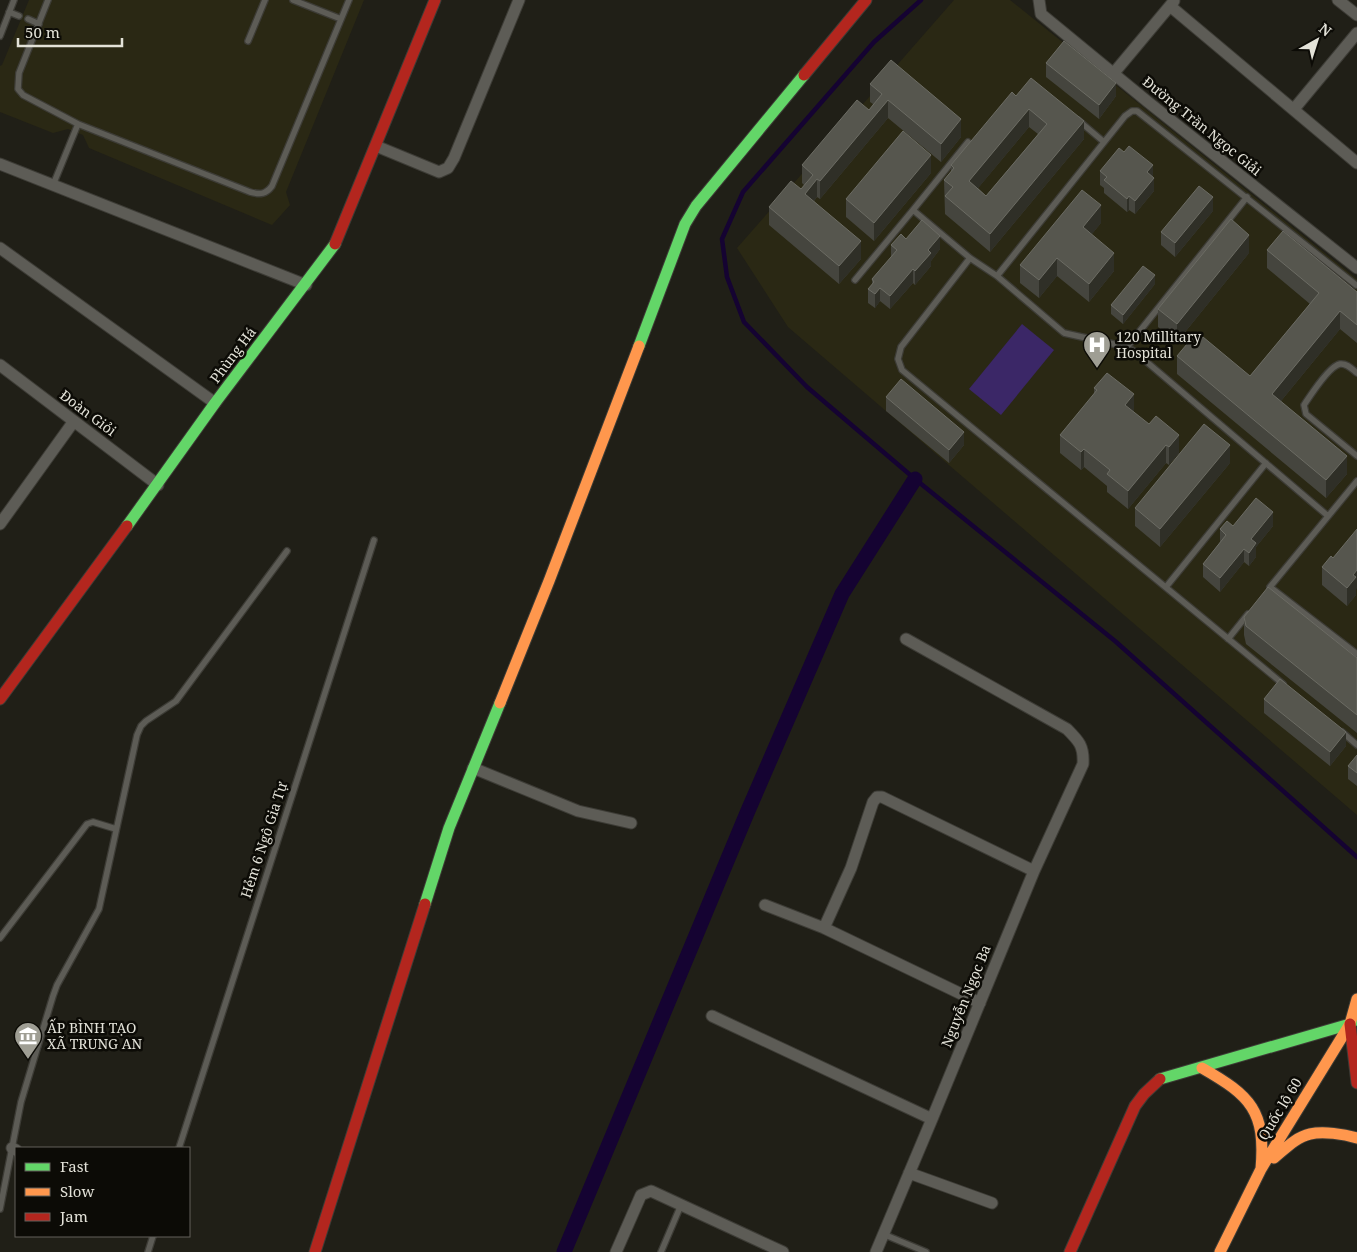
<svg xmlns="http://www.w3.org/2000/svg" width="1357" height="1252" font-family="'Noto Serif',serif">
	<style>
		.built { fill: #2a2814 }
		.green { fill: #3b2767 }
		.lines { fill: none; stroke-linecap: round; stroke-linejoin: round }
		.stream { stroke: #150332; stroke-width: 4.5 }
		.canal { stroke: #150332; stroke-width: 15 }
		.lane-casing { stroke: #3d3c36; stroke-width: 8 }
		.street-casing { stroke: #3d3c36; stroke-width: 13 }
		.fast-casing { stroke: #3d3c36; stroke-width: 13 }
		.slow-casing { stroke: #3d3c36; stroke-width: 13 }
		.jam-casing { stroke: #3d3c36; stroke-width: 13 }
		.lane { stroke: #5d5c56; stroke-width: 5.5 }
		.street { stroke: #5d5c56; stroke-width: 11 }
		.fast { stroke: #63d668; stroke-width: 11 }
		.slow { stroke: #ff974d; stroke-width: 11 }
		.jam { stroke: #b3261e; stroke-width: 11 }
		.wall { fill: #45453e; fill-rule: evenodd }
		.shaded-wall { fill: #2f2f27 }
		.building { fill: #56564e; stroke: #6c6c64; fill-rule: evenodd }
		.labels { text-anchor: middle; stroke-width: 5; stroke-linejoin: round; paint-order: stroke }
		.street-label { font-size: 14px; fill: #e3e2d8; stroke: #0c0b06 }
		.poi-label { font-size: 14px; fill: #e3e2d8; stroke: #0c0b06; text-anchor: start }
	</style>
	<rect width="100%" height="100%" fill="#201f17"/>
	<path class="built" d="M29 0H364L286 192 290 205 272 225 89 148 83 135 68 129 53 133 0 112V66L2 65Z
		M954 0H1010L1357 279V815L788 327 737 248Z"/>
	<path class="green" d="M1022 324 1054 350 1001 415 969 389Z"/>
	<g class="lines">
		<path class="stream" d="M921 0 874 42 743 192 722 239 727 277 744 322 807 387 915 479 1115 641 1357 857"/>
		<path class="canal" d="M564 1252 747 813 842 594 915 479"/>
		<defs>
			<path id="lane" d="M48 0 19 73 18 89 23 95 78 124
				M293 0 341 19
				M9 12 19 16
				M28 19 39 24
				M0 36 14 0
				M248 41 265 0
				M1078 120 1104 142
				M53 185 78 124 250 192C261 195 266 194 272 186L349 0
				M913 210 968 142
				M970 258 901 347 898 359 902 370 1283 684
				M997 276 1125 116 1132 111H1137L1356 285
				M855 280 913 210 970 258 997 276 1064 333 1127 347 1135 352 1328 516
				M1127 347 1247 197
				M1357 373C1352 369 1347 363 1340 364 1329 366 1310 396 1304 405L1306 414 1357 456
				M1357 481 1270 587 1357 654
				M1166 587 1266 463
				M1228 639 1248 614
				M1342 732 1357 745
				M0 938 87 824 93 822 116 829
				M179 1148 374 540
				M0 1209 21 1102 53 996 57 985 99 909 137 735 141 726 146 721 176 701 287 551
				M883 1234 926 1252
				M148 1252 153 1236
				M661 1252 681 1205"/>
			<path id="street" d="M1039 0 1041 14 1148 102 1357 268
				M1338 0 1357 15
				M1170 6 1357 163
				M1113 74 1174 1
				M1294 109 1357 33
				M376 146 439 172 448 168 454 158 519 0
				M0 164 306 285
				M0 248 215 403
				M0 365 158 485
				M0 524 74 421
				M473 768 578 811 631 823
				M765 905 824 928 980 1003
				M824 928 851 868 873 802 877 797H882L1034 871
				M712 1016 932 1119
				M12 1148 16 1150
				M909 1173 992 1203
				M616 1252 641 1195 651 1191 783 1252
				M876 1252 932 1119 1034 871 1083 764C1084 746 1079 741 1067 729L906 639"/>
			<path id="fast" d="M639 346 685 224 696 206 804 75
				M127 526 215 403 335 244
				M425 904 449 828 500 703
				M1160 1079 1350 1024 1357 1018"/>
			<path id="slow" d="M500 703 549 581 639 346
				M1202 1068C1251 1096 1266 1111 1261 1169
				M1274 1158C1285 1149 1296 1137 1310 1134 1323 1131 1344 1134 1357 1138
				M1220 1252 1261 1169 1350 1024 1357 999"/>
			<path id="jam" d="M804 75 866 0
				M335 244 435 0
				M0 699 127 526
				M1350 1024 1357 1083
				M315 1252 425 904
				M1070 1252 1135 1106 1144 1094 1160 1079"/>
		</defs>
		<use href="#lane" class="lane-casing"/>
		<use href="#street" class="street-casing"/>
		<use href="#fast" class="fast-casing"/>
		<use href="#slow" class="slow-casing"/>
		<use href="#jam" class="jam-casing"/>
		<use href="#lane" class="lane"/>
		<use href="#street" class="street"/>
		<use href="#fast" class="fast"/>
		<use href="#slow" class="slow"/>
		<use href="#jam" class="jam"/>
	</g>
	<path class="wall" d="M1046 63 1116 96 1099 119 1046 77Z
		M870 84 961 137 941 162 888 118 820 199 817 197 814 201 861 259 839 284 769 225V207L801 189 804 185 802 183V165L869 110 873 104 870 102Z
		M1016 96 1084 139 990 252 945 214 944 180 951 172V165ZM1029 127 1038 134 986 196 978 188Z
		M1100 171 1153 176 1154 191 1135 214 1129 210 1127 212 1104 193V188L1100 185Z
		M931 173 874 241 846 217V199Z
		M1213 211 1175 257 1161 245V232Z
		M1101 223 1091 235 1114 271 1089 302 1057 276 1039 298 1020 283V265Z
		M906 239 940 249 931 261V266L915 285 913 283 890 309 880 301 875 308 868 303V289L872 285V279L891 257V245Z
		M1267 250 1357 292V343L1340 329 1281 401 1347 474 1326 498 1177 374V356L1250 376 1310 304 1267 268Z
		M1249 253 1177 342 1158 327V309Z
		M1155 284 1123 324 1111 314V305Z
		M1094 388 1134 412 1179 453 1169 465 1166 463 1128 509 1107 492V486L1084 467 1081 470 1060 453V435L1094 394Z
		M886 397 964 445 949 463 886 411Z
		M1230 463 1160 547 1135 526V508Z
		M1233 526H1273L1256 547V557L1249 566 1244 562 1220 592 1203 577V564L1220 542V529Z
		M1322 567 1356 590V595L1347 606 1322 585Z
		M1244 617 1357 658V733L1246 644 1244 635Z
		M1264 699 1346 746 1330 766 1264 713Z
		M1357 755V786L1348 779V766Z"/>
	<path class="shaded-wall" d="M1116 83V96L1099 119V105Z
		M888 100V118L820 199V181Z
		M1029 109V127L969 199V181Z
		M961 119V137L941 162V144Z
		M1084 121V139L990 252V234Z
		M931 155V173L874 241V223Z
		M1153 165V179L1147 172Z
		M1154 178V191L1135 214V201Z
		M817 179V197L805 212V194Z
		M1129 196V210L1127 212V199Z
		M1213 197V211L1175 257V243Z
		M1101 205V223L1083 245V227Z
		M1249 235V253L1177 342V324Z
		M940 236V249L931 261V266L915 285V271L928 250Z
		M861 241V259L839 284V266Z
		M1114 253V271L1089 302V284Z
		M1057 258V276L1039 298V280Z
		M913 269V283L890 309V296Z
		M1155 275V284L1123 324V315Z
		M880 288V301L875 308V294Z
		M1340 311V329L1272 412V394Z
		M1134 394V412L1125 405Z
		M964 432V445L949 463V450Z
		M1179 435V453L1169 465V447Z
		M1166 445V463L1128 509V491Z
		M1230 445V463L1160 547V529Z
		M1084 449V467L1081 470V452Z
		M1347 456V474L1326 498V480Z
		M1273 512V526L1256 547V557L1249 566V553L1251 539Z
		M1244 549V562L1220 592V578Z
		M1357 570V588L1356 590V595L1347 606V588L1353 575Z
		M1346 732V746L1330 766V752Z"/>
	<path class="building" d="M1064 41 1116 83 1099 105 1046 63Z
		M891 60 961 119 941 144 888 100 820 181 817 179 805 194 861 241 839 266 769 207 791 181 801 189 813 175 802 165 857 100 869 110 882 94 870 84Z
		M1031 78 1084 121 990 234 945 196 953 187 944 180 954 168 951 165 1012 92 1016 96ZM1029 109 1047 124 986 196 969 181Z
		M903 131 931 155 874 223 846 199Z
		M1129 146 1153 165 1147 172 1154 178 1135 201 1129 196 1127 199 1104 180 1107 177 1100 171 1119 148 1124 152Z
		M1199 186 1213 197 1175 243 1161 232Z
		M1082 190 1101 205 1083 227 1114 253 1089 284 1057 258 1039 280 1020 265Z
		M1231 219 1249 235 1177 324 1158 309Z
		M922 220 940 236 928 250 931 253 915 271 913 269 890 296 880 288 875 294 868 289 874 282 872 279 897 250 891 245 901 234 906 239Z
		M1283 231 1357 292V325L1340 311 1272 394 1347 456 1326 480 1177 356 1197 332 1250 376 1319 293 1267 250Z
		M1143 266 1155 275 1123 315 1111 305Z
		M1107 373 1134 394 1125 405 1149 424 1156 416 1179 435 1169 447 1166 445 1128 491 1107 474 1110 470 1084 449 1081 452 1060 435 1097 390 1094 388Z
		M901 379 964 432 949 450 886 397Z
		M1204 424 1230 445 1160 529 1135 508Z
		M1256 498 1273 512 1251 539 1256 543 1249 553 1244 549 1220 578 1203 564 1226 535 1220 529 1227 521 1233 526Z
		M1357 529V570L1353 575 1356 577 1347 588 1322 567 1331 556 1333 558Z
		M1268 587 1357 658V715L1246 626 1244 617Z
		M1280 679 1346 732 1330 752 1264 699Z
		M1357 755V773L1348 766Z"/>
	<defs>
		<symbol id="hospital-pin" viewBox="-11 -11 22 30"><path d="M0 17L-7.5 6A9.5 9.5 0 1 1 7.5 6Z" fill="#9f9e94" stroke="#0c0b06"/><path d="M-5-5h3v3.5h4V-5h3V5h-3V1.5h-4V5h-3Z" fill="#fff"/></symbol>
		<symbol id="museum-pin" viewBox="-11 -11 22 30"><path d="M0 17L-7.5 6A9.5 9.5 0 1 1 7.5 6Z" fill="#9f9e94" stroke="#0c0b06"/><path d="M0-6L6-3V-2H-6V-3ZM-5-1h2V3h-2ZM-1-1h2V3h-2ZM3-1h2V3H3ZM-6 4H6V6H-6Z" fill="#fff"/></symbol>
	</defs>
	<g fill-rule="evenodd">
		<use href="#hospital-pin" x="1081" y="329" width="32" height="43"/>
		<use href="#museum-pin" x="12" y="1020" width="32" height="43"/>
	</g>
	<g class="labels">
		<g class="street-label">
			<text transform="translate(1202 126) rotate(39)" y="5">Đường Trần Ngọc Giải</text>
			<text transform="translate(233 355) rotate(-53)" y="5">Phùng Há</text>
			<text transform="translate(88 413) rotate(37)" y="5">Đoàn Giỏi</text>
			<text transform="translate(264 840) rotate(-72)" y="5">Hẻm 6 Ngô Gia Tự</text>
			<text transform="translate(966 996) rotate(-68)" y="5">Nguyễn Ngọc Ba</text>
			<text transform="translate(1280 1109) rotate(-59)" y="5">Quốc lộ 60</text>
		</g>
		<g class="poi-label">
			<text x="1116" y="342">120 Millitary<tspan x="1116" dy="16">Hospital</tspan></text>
			<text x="47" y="1033">ẤP BÌNH TẠO<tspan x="47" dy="16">XÃ TRUNG AN</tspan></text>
		</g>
	</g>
	<rect x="15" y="1147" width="175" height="90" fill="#0c0b06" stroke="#62615a"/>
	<rect x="25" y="1163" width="25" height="8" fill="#63d668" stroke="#62615a"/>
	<text x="60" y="1172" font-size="15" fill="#e3e2d8">Fast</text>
	<rect x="25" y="1188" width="25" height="8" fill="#ff974d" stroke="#62615a"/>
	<text x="60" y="1197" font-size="15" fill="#e3e2d8">Slow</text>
	<rect x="25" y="1213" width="25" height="8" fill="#b3261e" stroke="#62615a"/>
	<text x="60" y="1222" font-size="15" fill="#e3e2d8">Jam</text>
	<g transform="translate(1317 40) rotate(39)" stroke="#0c0b06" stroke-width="4" paint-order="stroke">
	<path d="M0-4L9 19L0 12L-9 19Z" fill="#e3e2d8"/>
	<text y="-8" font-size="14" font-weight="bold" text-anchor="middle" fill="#e3e2d8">N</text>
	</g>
	<path d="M18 38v8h104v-8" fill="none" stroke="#e3e2d8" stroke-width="2.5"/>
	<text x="25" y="38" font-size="15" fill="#e3e2d8" stroke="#0c0b06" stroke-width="4" paint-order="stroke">50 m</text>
</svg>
